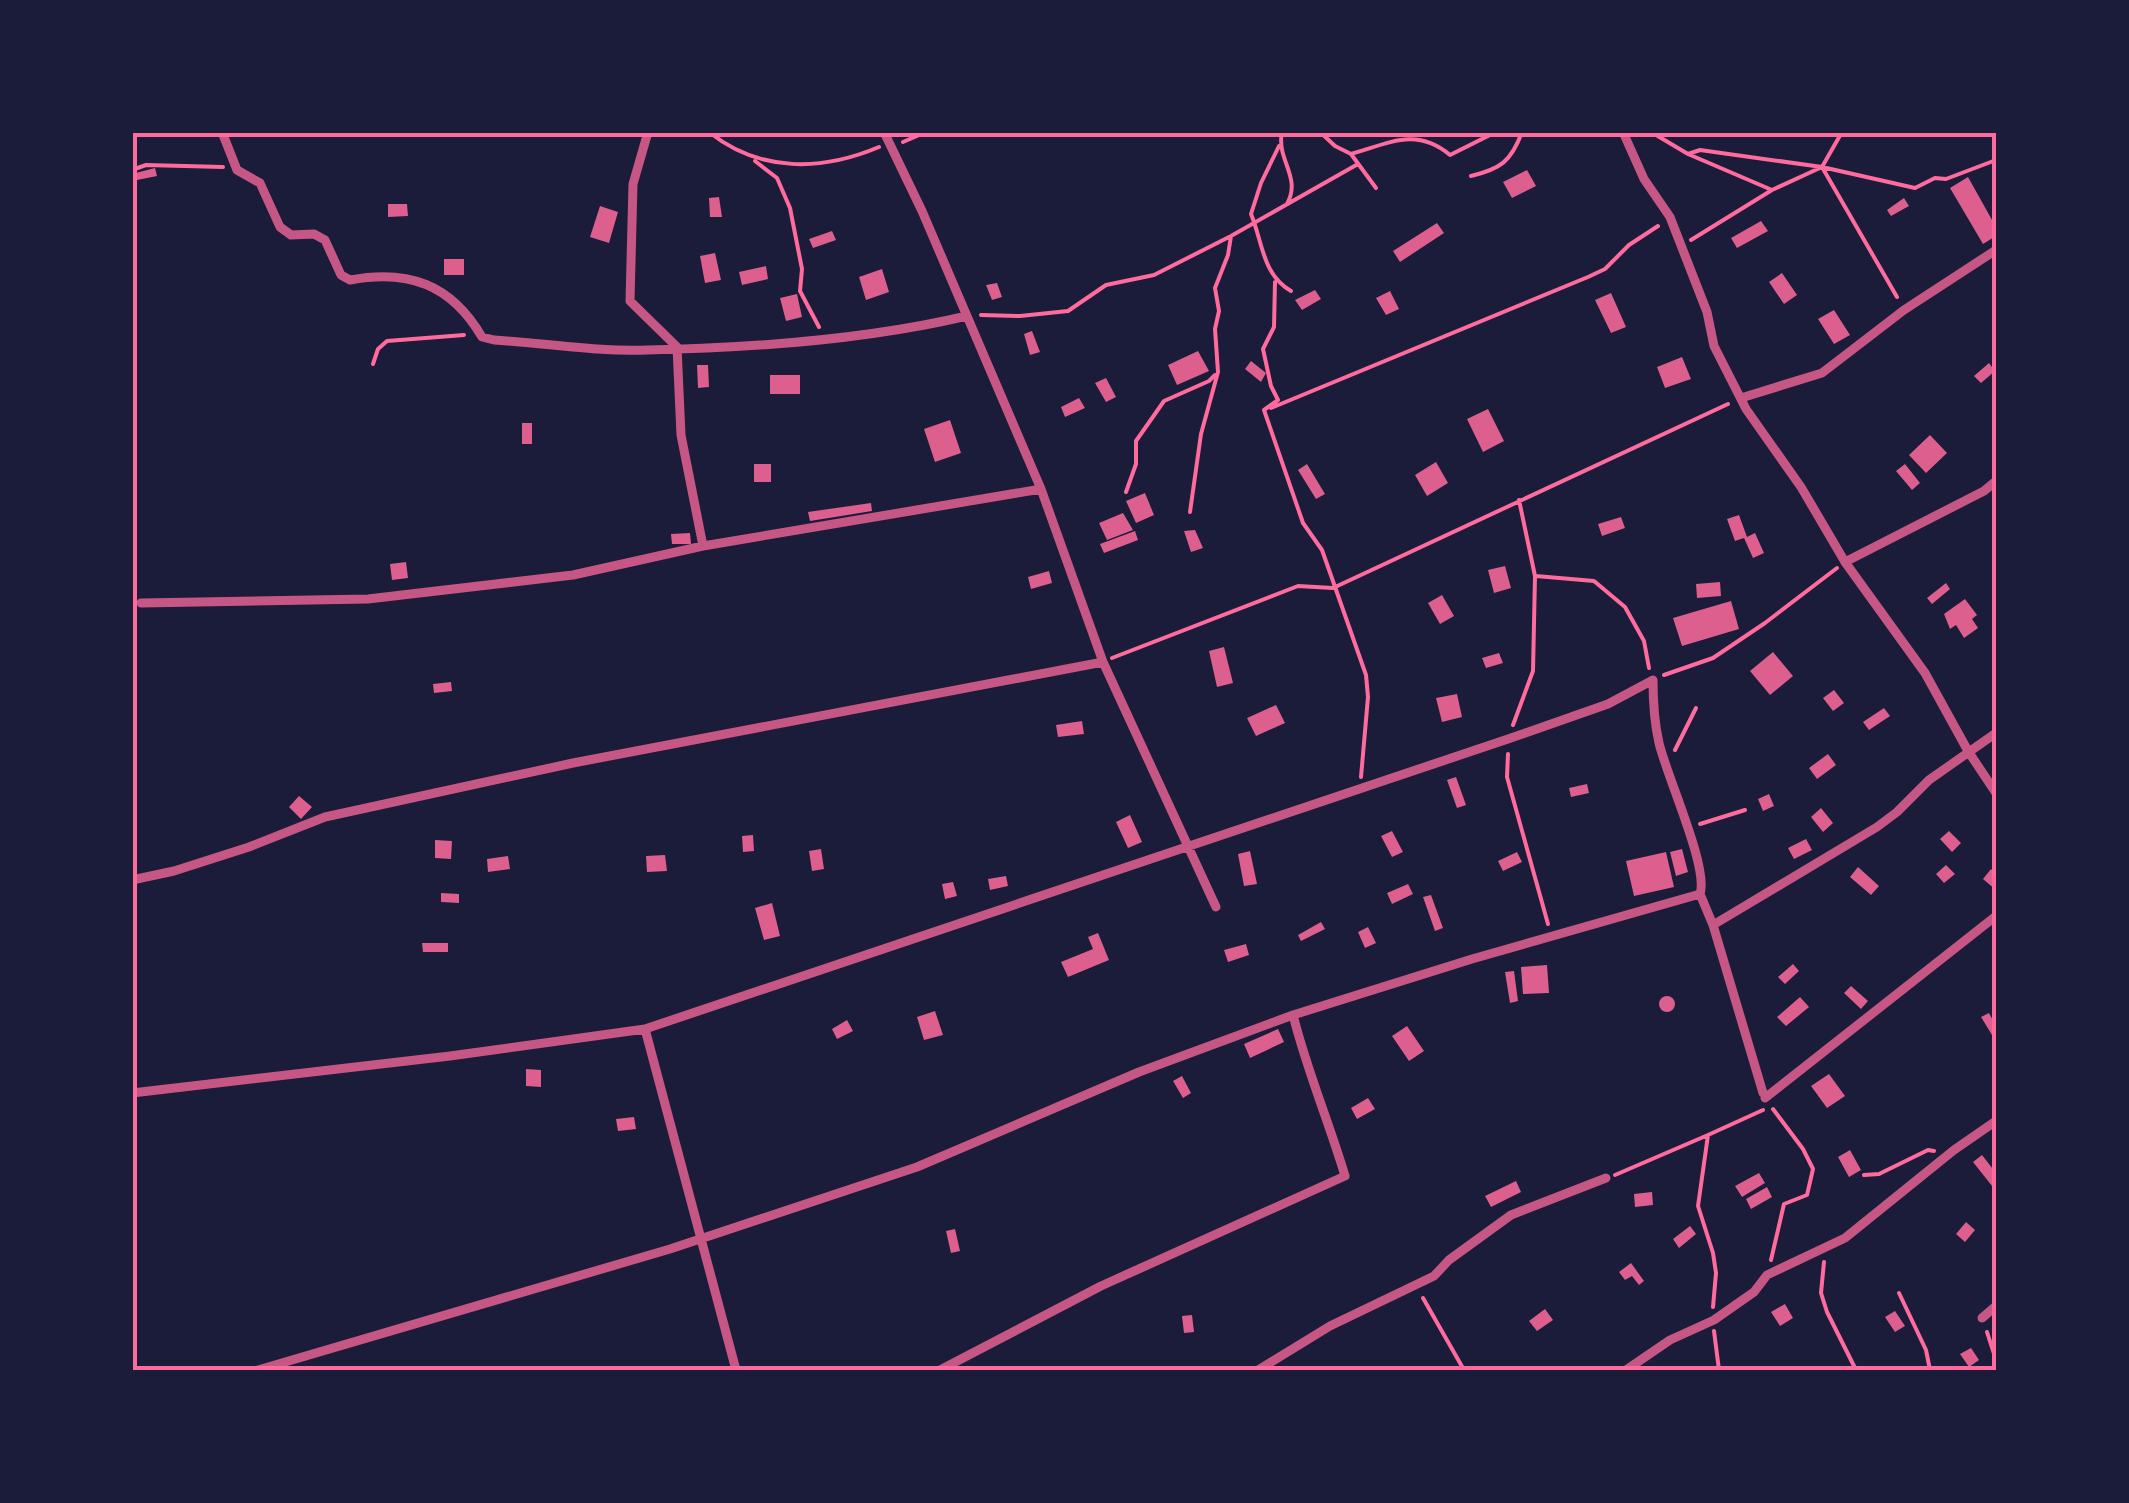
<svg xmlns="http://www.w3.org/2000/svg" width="2129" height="1503" font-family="Literata,serif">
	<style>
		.building { fill: #dd5f8e }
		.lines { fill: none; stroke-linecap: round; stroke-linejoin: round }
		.path { stroke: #ff6b9d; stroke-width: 4 }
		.minor { stroke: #c65784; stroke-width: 9 }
		.neatline { fill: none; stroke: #ff6b9d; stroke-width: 4 }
	</style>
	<rect width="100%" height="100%" fill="#1b1b3a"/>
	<path class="building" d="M155 168 157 176 132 181V174Z
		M1527 170 1536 186 1512 198 1503 182Z
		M1968 177 1996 227V236L1983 244 1950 188Z
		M719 197 722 217H710L709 198Z
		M1904 198 1909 206 1891 216 1887 210Z
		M388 204H407L408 216 388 217Z
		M600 206 618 212 609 243 590 237Z
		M1761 221 1768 231 1737 248 1731 238Z
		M1437 223 1444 233 1400 262 1393 251Z
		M832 231 836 240 813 248 809 239Z
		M715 253 721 280 705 283 700 256Z
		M444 259H464V275H444Z
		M766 266 768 279 742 285 739 272Z
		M882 269 889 292 866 300 859 277Z
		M1782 273 1797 295 1784 304 1769 282Z
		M997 283 1002 297 992 300 986 285Z
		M1315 290 1321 299 1302 310 1295 300Z
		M1390 291 1399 309 1386 315 1376 298Z
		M1611 293 1626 327 1611 333 1595 300Z
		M797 294 802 317 786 321 780 298Z
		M1834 310 1850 335 1834 344 1818 319Z
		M1032 331 1040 352 1030 355 1024 334Z
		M1198 351 1209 371 1177 385 1168 365Z
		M1682 357 1691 379 1665 388 1657 367Z
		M1251 361 1266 373 1261 382 1245 369Z
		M1989 363 1995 371 1981 383 1974 376Z
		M697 365H708L709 387 698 388Z
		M770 375H800V394H770Z
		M1106 378 1116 397 1106 402 1095 383Z
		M1079 398 1085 408 1065 417 1061 407Z
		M1488 409 1504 441 1483 452 1467 419Z
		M950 420 961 453 935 462 924 429Z
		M522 423H532V444H522Z
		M1930 435 1947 453 1926 473 1909 455Z
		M1436 462 1448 483 1427 496 1415 475Z
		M754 464H771V482H754Z
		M1307 464 1325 494 1316 499 1298 470Z
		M1905 464 1920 483 1912 490 1896 471Z
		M1145 493 1154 515 1136 523 1126 501Z
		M871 503 872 511 810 521 808 512Z
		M1123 513 1133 530 1107 540 1099 523Z
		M1739 515 1747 537 1755 533 1764 553 1753 558 1744 538 1735 541 1727 519Z
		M1621 517 1625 528 1602 536 1598 524Z
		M1195 530 1203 548 1191 552 1184 531Z
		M1135 531 1138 540 1104 553 1100 544Z
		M690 533 691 544H672L671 534Z
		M406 562 408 578 392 580 390 564Z
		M1505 566 1511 588 1494 593 1488 570Z
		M1049 571 1052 583 1031 589 1028 577Z
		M1720 582 1721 596 1697 598 1696 584Z
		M1946 583 1950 589 1932 604 1927 598Z
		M1442 595 1454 616 1440 624 1428 603Z
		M1965 599 1977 615 1972 619 1978 628 1964 638 1956 625 1950 629 1944 614Z
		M1731 601 1739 629 1682 646 1673 618Z
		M1224 647 1233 683 1217 687 1209 651Z
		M1773 652 1793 676 1770 695 1750 671Z
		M1499 653 1503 663 1486 668 1482 658Z
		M451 682 452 691 434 693 433 684Z
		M1834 690 1844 703 1833 711 1823 698Z
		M1457 694 1462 717 1442 722 1436 698Z
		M1276 705 1285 723 1256 736 1247 718Z
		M1884 708 1890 716 1869 730 1863 722Z
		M1082 721 1084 734 1058 737 1056 725Z
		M1828 754 1836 765 1817 779 1809 768Z
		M1456 777 1466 805 1457 808 1447 780Z
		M1587 784 1589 793 1571 797 1569 788Z
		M1769 794 1774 806 1763 811 1758 799Z
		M299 796 312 807 301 819 289 807Z
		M1821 808 1833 823 1823 832 1811 817Z
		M1130 815 1142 842 1128 848 1116 822Z
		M1392 831 1403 852 1392 857 1381 836Z
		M1949 831 1961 843 1952 852 1940 839Z
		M753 835 754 851 743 852 742 836Z
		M1806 839 1812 850 1794 859 1788 848Z
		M435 840 452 841 451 859 435 858Z
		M821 849 824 869 812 871 809 851Z
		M1682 849 1688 872 1676 876 1670 852Z
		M1250 851 1257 884 1244 886 1238 854Z
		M1517 852 1522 862 1503 871 1498 861Z
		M1666 852 1674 887 1634 896 1626 861Z
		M665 855 667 871 647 872 646 856Z
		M508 856 510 869 488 872 487 859Z
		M1946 865 1955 874 1944 883 1936 874Z
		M1858 867 1879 886 1871 895 1850 877Z
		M1991 869 1996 874V890L1983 879Z
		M1006 876 1008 886 990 890 988 879Z
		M953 882 957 896 945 899 942 884Z
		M1408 884 1413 894 1392 904 1387 893Z
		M441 893 459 894V903L441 902Z
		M1431 895 1443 928 1435 931 1423 897Z
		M772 903 780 936 764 940 755 908Z
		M1321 922 1325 929 1301 941 1298 935Z
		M1368 927 1376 943 1365 948 1358 932Z
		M1098 933 1109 960 1068 977 1061 962 1093 949 1088 937Z
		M422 943H448V952H423Z
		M1246 944 1249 955 1228 962 1224 950Z
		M1793 964 1799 971 1785 984 1778 977Z
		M1547 965 1549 993 1523 994 1521 967Z
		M1514 971 1518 1001 1510 1003 1505 972Z
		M1851 986 1868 1001 1861 1009 1844 993Z
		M1659 1004a8 8 0 1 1 16 0a8 8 0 1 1-16 0Z
		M1800 997 1809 1007 1786 1026 1777 1017Z
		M935 1011 943 1035 924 1040 917 1017Z
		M1989 1013 1996 1026V1032L1992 1035 1981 1017Z
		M847 1020 853 1031 837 1039 832 1029Z
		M1407 1026 1424 1051 1409 1061 1392 1036Z
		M1278 1029 1284 1042 1250 1058 1244 1044Z
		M526 1069 541 1070V1087L526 1086Z
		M1829 1074 1845 1096 1827 1108 1811 1086Z
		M1182 1076 1191 1093 1183 1098 1173 1081Z
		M1368 1098 1375 1109 1357 1119 1351 1108Z
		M634 1117 636 1129 618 1131 616 1119Z
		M1850 1150 1861 1170 1849 1177 1838 1157Z
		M1982 1155 1996 1173V1191L1973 1162Z
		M1759 1173 1765 1183 1742 1197 1735 1186Z
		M1516 1181 1521 1192 1491 1207 1485 1196Z
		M1767 1187 1772 1197 1751 1209 1746 1199Z
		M1652 1192 1653 1205 1635 1207 1634 1194Z
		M1966 1222 1975 1230 1965 1242 1956 1234Z
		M1690 1226 1696 1234 1679 1248 1673 1239Z
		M955 1229 960 1251 951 1253 946 1231Z
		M1631 1263 1644 1281 1639 1285 1632 1276 1625 1280 1619 1272Z
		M1785 1304 1793 1318 1780 1326 1771 1312Z
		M1545 1309 1553 1320 1537 1331 1529 1321Z
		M1895 1311 1905 1326 1895 1332 1885 1317Z
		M1192 1315 1194 1332 1184 1333 1182 1316Z
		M1971 1348 1979 1360 1969 1367 1960 1354Z"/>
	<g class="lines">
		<path class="path" d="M709 132C760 173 822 171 879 147
			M1282 132C1276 160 1302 177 1287 204
			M1320 132 1335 146 1351 154C1390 143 1416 127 1450 155L1496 132
			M1651 132 1688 154 1772 190
			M903 142 926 132
			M1279 146 1261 183 1251 214C1263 243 1262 274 1291 291
			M1351 154 1376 188
			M1688 154 1700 150 1822 167 1915 188 1935 178 1946 179 1996 160
			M755 161 777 178 790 208 802 269 800 291 819 327
			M1822 167 1897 297
			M132 170 146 165 223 167
			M1471 176C1500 169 1511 162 1522 132
			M1691 240 1772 190 1822 167 1842 132
			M1275 282 1274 327 1263 349 1271 386 1278 400 1264 410 1303 523 1322 550 1366 675 1368 697 1361 777
			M981 315 1020 316 1068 311 1106 285 1154 275 1231 236 1358 164
			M373 364 378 349 387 341 464 335
			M1271 408 1588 277 1605 269 1629 245 1658 226
			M1126 492 1136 464V441L1164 401 1209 381 1215 375
			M1190 512 1201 434 1218 372 1215 329 1219 311 1215 288 1228 255 1231 236
			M1536 576 1594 581 1625 607 1644 641 1649 668
			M1112 658 1298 586 1333 588 1728 404
			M1664 675 1713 658 1765 623 1837 568
			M1513 725 1533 671 1535 576 1519 500
			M1675 750 1696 708
			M1508 754 1507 777 1548 924
			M1700 824 1745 810
			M1615 1175 1708 1135
			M1864 1175 1879 1174 1928 1150 1934 1151
			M1771 1260 1784 1204 1807 1195 1813 1169 1803 1149 1773 1109
			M1824 1262 1821 1293 1827 1312 1855 1368
			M1899 1293 1926 1350 1930 1370
			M1423 1298 1464 1370
			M1713 1307 1716 1273 1713 1253 1698 1206 1708 1135 1763 1110
			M1714 1331 1719 1370
			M1987 1332 1996 1360"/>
		<path class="minor" d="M222 132 237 170 260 183 280 227 291 235 314 234 325 240 341 275 350 280C408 269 451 284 482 337L494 340C544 343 597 352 647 350 752 348 865 340 967 316
			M648 132 633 184 630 301 677 347 681 435 703 546
			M884 132 922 211 1041 489 1103 662 1216 907
			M1623 132 1644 179 1670 217 1707 312 1714 346 1746 409 1801 487 1845 562 1925 673 1968 751 1996 793
			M1741 398 1822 373 1904 310 1996 250
			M1845 562 1984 491 1996 481
			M141 603 368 599 573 575 703 546 1041 489
			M132 880 174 871 249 847 325 817 573 763 1103 662
			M1713 925 1877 827 1897 812 1929 780 1996 733
			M645 1029 736 1370
			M132 1093 450 1056 645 1029 1508 739 1608 704 1653 680C1653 701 1654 721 1659 743 1667 777 1709 868 1700 894
			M1765 1098 1996 916
			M1982 1318 1996 1306
			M258 1370 670 1249 917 1167 1139 1072 1293 1015 1472 959 1700 894 1713 925 1763 1093
			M940 1370 1101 1286 1345 1176C1329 1122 1307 1071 1293 1015
			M1258 1370 1330 1326 1434 1276 1449 1260 1511 1215 1606 1178
			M1626 1370 1670 1340 1714 1320 1754 1292 1767 1275 1845 1238 1954 1150 1996 1121"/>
	</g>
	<rect width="2129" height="1503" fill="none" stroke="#1b1b3a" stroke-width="270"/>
	<rect x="135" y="135" width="1859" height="1233" class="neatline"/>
</svg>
